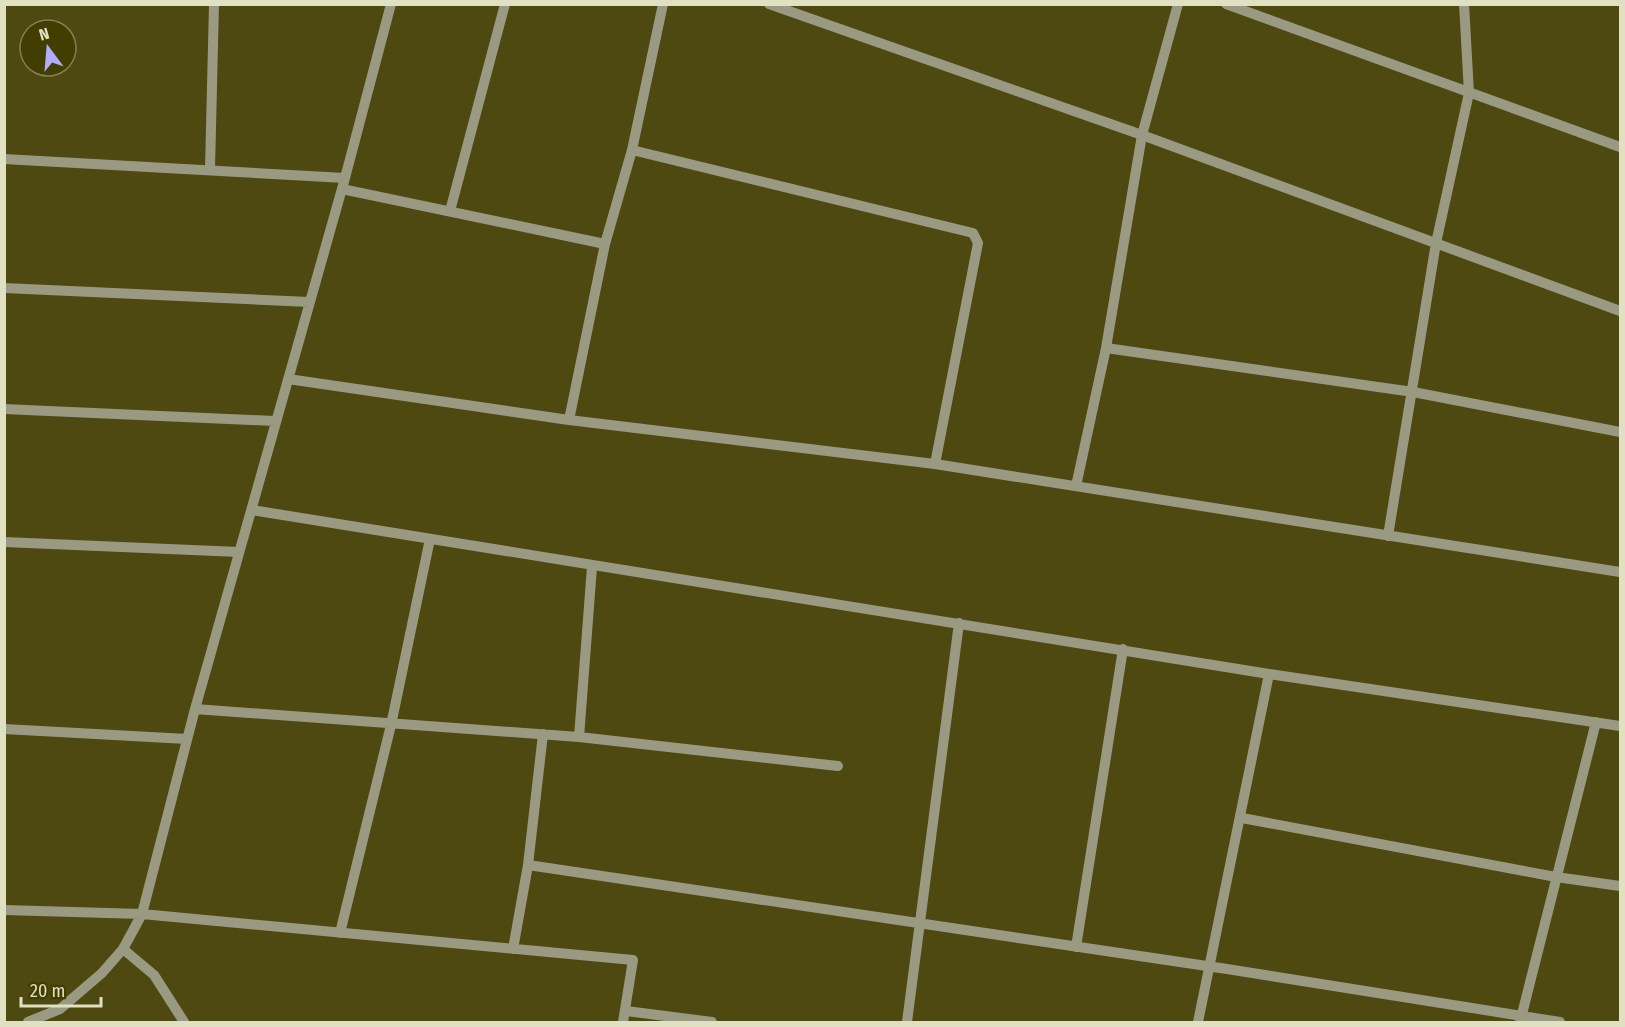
<svg xmlns="http://www.w3.org/2000/svg" width="1625" height="1027" font-family="'Fira Sans Condensed',sans-serif">
	<style>
		.lines { fill: none; stroke-linecap: round; stroke-linejoin: round }
		.minor { stroke: #9a9a82; stroke-width: 10 }
	</style>
	<rect width="100%" height="100%" fill="#4d4910"/>
	<g class="lines">
		<path class="minor" d="M769 4 1142 135 1620 311
			M1226 4 1620 147
			M632 150 973 233 978 243 935 464
			M4 159 345 178
			M210 169 214 4
			M342 189 605 244
			M450 211 505 4
			M4 288 309 302
			M1106 348 1413 392 1620 432
			M288 379 569 420 935 464 1620 572
			M4 409 275 421
			M569 420 605 244 632 150 663 4
			M1076 486 1106 348 1142 135 1178 4
			M252 510 1269 674 1620 726
			M1388 536 1436 243 1469 93 1464 4
			M4 542 239 552
			M195 709 579 737 838 766
			M4 729 187 739
			M579 737 592 567
			M1242 818 1556 877 1620 886
			M528 865 1227 969 1560 1022
			M4 910 142 914 633 960 623 1022
			M340 933 391 725 430 539
			M1076 947 1123 649
			M123 949 154 975 184 1022
			M513 949 528 865 543 734
			M626 1011 712 1022
			M28 1022 60 1009 102 973 123 949 142 914 195 709 345 178 391 4
			M907 1022 959 623
			M1198 1022 1269 674
			M1520 1022 1596 722"/>
	</g>
	<rect width="1625" height="1027" fill="none" stroke="#e0e0c3" stroke-width="12"/>
	<g transform="translate(48 48) rotate(344)"><circle r="28" fill="#423e01" stroke="#817f4f" stroke-width="1.5"/>
	<path d="M0-4.5L10 22L0 15L-10 22Z" fill="#b1adfa"/>
	<text y="-9" font-size="16" font-weight="bold" text-anchor="middle" fill="#e0e0c3">N</text>
	</g>
	<path d="M21 997v9h80v-9" fill="none" stroke="#e0e0c3" stroke-width="3"/>
	<text x="30" y="997" font-size="18" fill="#e0e0c3" stroke="#423e01" stroke-width="4.5" paint-order="stroke">20 m</text>
</svg>
